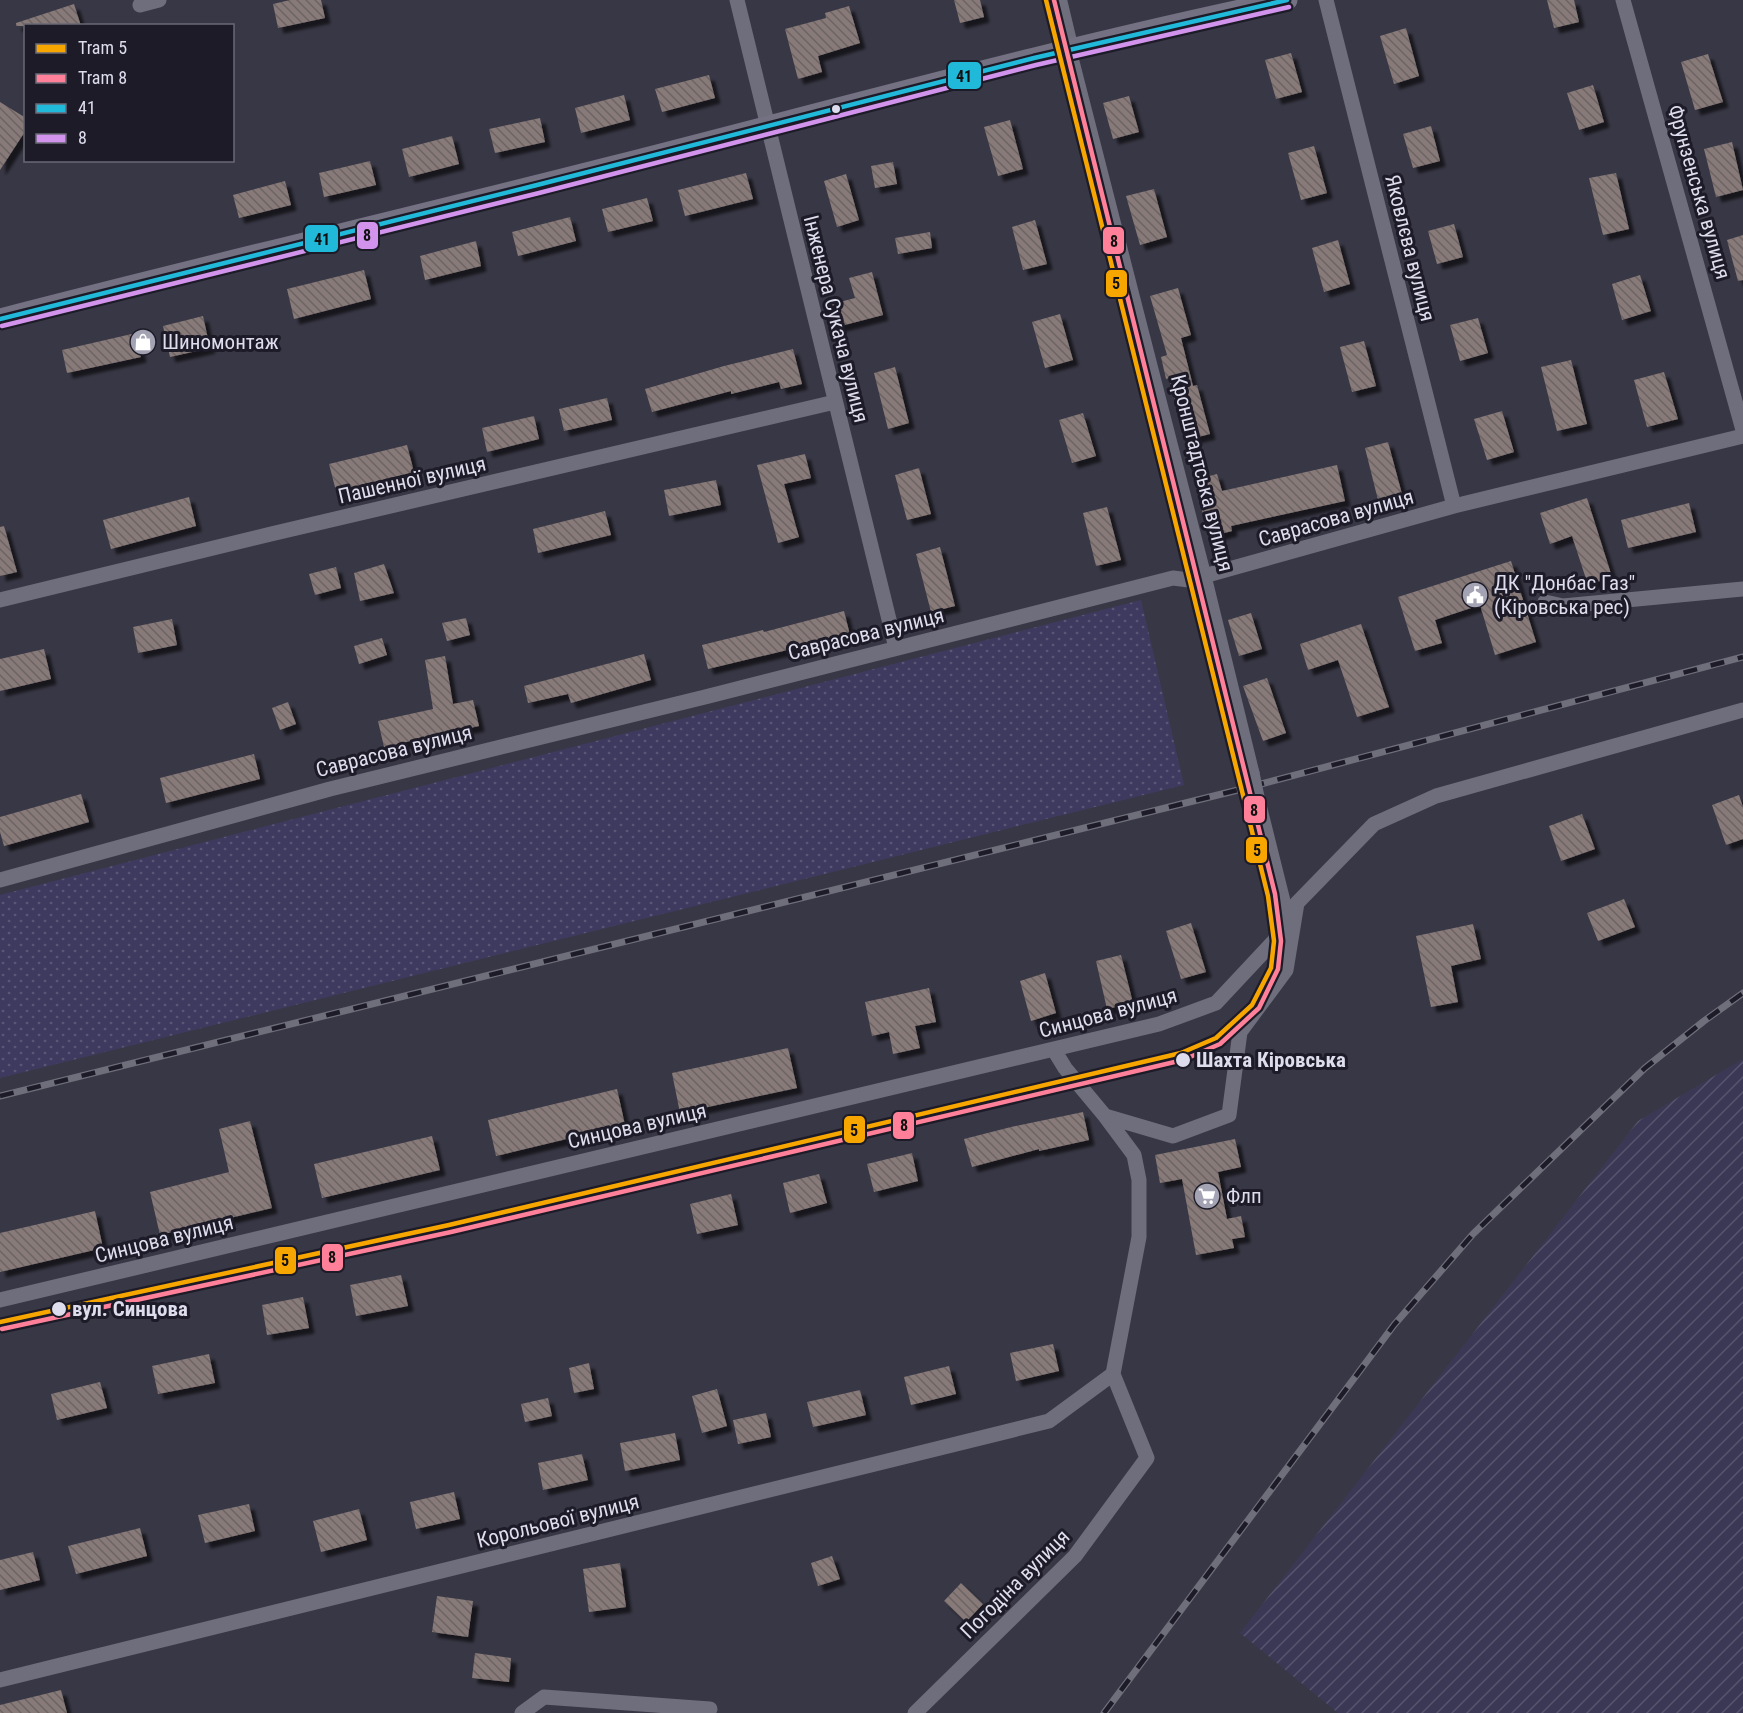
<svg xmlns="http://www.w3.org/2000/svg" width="1743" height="1713" font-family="'Roboto Condensed',sans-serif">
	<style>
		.industrial { fill: url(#industrial-furrows) }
		.grass { fill: url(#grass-dots) }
		.building { fill: url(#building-back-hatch); filter: url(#shadow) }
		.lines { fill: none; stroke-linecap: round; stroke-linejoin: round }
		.minor { stroke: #6f6e7d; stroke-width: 15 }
		.tertiary { stroke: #6f6e7d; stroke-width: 20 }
		.secondary { stroke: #737182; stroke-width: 21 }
		.rail-casing { stroke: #6f6e7b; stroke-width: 7 }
		.rail { stroke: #1c1b27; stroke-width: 4.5; stroke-dasharray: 14; stroke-linecap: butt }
		.minor-bridge { stroke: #6f6e7d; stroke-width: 15 }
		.bus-1-casing { stroke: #1c1b27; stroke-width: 9 }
		.bus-2-casing { stroke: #1c1b27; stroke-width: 9 }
		.bus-1 { stroke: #20b9da; stroke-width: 4.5 }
		.bus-2 { stroke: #d193ec; stroke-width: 4.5 }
		.tram-1-casing { stroke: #1c1b27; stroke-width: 9 }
		.tram-2-casing { stroke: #1c1b27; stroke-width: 9 }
		.tram-1 { stroke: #f7a600; stroke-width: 4.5 }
		.tram-2 { stroke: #ff8098; stroke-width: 4.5 }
		.bus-dot { fill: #deddee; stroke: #1c1b27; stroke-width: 2 }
		.labels { text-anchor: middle; stroke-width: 6; stroke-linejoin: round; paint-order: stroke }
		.street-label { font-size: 21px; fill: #deddee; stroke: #1c1b27 }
		.poi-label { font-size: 21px; fill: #deddee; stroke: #1c1b27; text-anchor: start }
		.stop-label { font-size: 21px; font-weight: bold; fill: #deddee; stroke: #1c1b27; text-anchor: start }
		.line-badge { stroke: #1c1b27; stroke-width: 2 }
		.pale-badge-label { font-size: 16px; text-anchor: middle; font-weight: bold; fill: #111 }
	</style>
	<defs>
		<pattern id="industrial-furrows" width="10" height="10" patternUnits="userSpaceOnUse" patternTransform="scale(1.5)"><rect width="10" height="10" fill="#3b3855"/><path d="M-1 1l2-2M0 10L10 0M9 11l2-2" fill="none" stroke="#57546e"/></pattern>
		<pattern id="grass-dots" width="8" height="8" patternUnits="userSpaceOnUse" patternTransform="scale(1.5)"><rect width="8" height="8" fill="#3e3a5f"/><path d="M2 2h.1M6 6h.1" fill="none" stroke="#595676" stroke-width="1.8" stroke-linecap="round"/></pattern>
		<pattern id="building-back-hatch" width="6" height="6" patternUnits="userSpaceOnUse" patternTransform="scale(1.5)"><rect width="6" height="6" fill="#877a78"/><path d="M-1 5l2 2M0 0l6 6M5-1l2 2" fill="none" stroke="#6c6464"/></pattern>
		<filter id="shadow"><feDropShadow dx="5.5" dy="5.5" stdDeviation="1.5" flood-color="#0009"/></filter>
	</defs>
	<rect width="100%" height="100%" fill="#383745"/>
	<path class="industrial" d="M1743 1059V1713H1338L1240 1633 1638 1121Z"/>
	<path class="grass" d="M1141 600 1184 785 0 1078V895Z"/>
	<path class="building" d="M290 0H321L325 18 278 28 273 4Z
		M954 0H980L984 17 960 23Z
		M1547 0H1574L1579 22 1554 28Z
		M74 4 81 26H16V23Z
		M849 6 860 43 818 56 822 72 798 79 785 29 826 18 825 13Z
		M1406 28 1419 76 1394 84 1380 36Z
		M1291 53 1302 92 1276 99 1265 60Z
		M1708 54 1723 102 1695 110 1681 62Z
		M709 75 715 98 662 112 655 89Z
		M1593 85 1604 122 1579 130 1567 93Z
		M624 95 630 120 581 133 575 108Z
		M1129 96 1139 132 1113 139 1103 103Z
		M0 102 26 118V130L0 170Z
		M540 118 545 142 495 153 489 129Z
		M1010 120 1023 169 998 176 984 127Z
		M1431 126 1440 161 1413 168 1403 134Z
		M452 136 459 164 409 177 402 149Z
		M1732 142 1743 190 1716 197 1704 149Z
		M1314 146 1327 193 1301 200 1288 153Z
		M370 161 376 185 324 197 319 173Z
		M893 162 897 184 875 188 871 166Z
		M746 173 753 199 685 216 678 190Z
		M1616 173 1629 229 1603 235 1589 178Z
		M846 174 859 220 837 227 824 181Z
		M285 181 291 205 239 218 233 195Z
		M1154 189 1167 237 1140 245 1126 196Z
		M647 198 653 221 608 232 602 209Z
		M570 217 576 241 518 256 512 232Z
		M1035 220 1047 264 1023 270 1012 227Z
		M1454 224 1463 257 1437 264 1428 231Z
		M930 232 932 248 898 254 895 238Z
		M1743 235V280L1738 281 1727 240Z
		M1338 240 1350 284 1324 292 1312 248Z
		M476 241 481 266 425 280 420 256Z
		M364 270 371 299 294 319 287 289Z
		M872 272 883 315 837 327 832 304 855 298 849 278Z
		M1640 275 1651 311 1622 320 1612 284Z
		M1178 288 1191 335 1181 338 1193 386 1197 385 1210 434 1186 440 1169 378 1166 379 1161 357 1167 355 1150 296Z
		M1060 314 1073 360 1045 368 1032 322Z
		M203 316 210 348 170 357 163 326Z
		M1478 318 1488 353 1460 361 1450 325Z
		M136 333 141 357 67 373 62 350Z
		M1364 341 1376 386 1352 392 1340 347Z
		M793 349 802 384 781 389 779 382 731 394V391L652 412 645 389 724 366Z
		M1571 360 1587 424 1557 431 1541 367Z
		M895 367 909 423 888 429 874 373Z
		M1664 372 1678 419 1647 427 1634 380Z
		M607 398 612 420 564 431 559 409Z
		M1502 411 1514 452 1487 460 1474 419Z
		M1083 413 1096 456 1072 463 1059 420Z
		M534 416 539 439 487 452 482 428Z
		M1388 442 1402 494 1378 500 1365 448Z
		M407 445 414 472 336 491 329 464Z
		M805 454 811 478 784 484 799 537 778 543 757 465Z
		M1337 465 1345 501 1231 526 1232 531 1209 537 1194 480 1217 474 1222 491Z
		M919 468 931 514 907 520 895 475Z
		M716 480 721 505 669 516 664 490Z
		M189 497 196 526 111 549 103 520Z
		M1587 498 1612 577 1588 585 1572 536 1550 544 1540 513Z
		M1689 503 1696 532 1628 548 1621 520Z
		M1107 507 1121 560 1096 566 1083 513Z
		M605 511 611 535 538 553 533 529Z
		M4 526 17 572 0 576V527Z
		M940 547 955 606 931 612 916 554Z
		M1511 561 1536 642 1495 655 1480 605 1435 620 1442 643 1415 651 1398 597Z
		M384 564 394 593 360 601 354 573Z
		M336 567 341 588 315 595 309 574Z
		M844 611 850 635 708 669 702 645 763 630 764 632Z
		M1251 613 1262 649 1239 656 1228 620Z
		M466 618 470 635 447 641 442 623Z
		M172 619 177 645 138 653 133 627Z
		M1361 624 1389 707 1357 717 1338 660 1308 670 1300 644Z
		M382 638 387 655 359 664 354 646Z
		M44 649 51 679 0 691V659Z
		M644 654 651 680 571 703 568 694 528 703 524 686Z
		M445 656 453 704 473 700 479 726 384 747 378 721 433 709 425 660Z
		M1267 678 1286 733 1263 741 1243 686Z
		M288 702 296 724 280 730 272 708Z
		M254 754 260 779 166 803 160 778Z
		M81 794 89 822 4 846 0 832V817Z
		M1739 795 1743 807V839L1726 845 1712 805Z
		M1582 814 1595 849 1561 861 1549 826Z
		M1624 899 1635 927 1598 941 1587 913Z
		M1191 923 1206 972 1181 979 1166 931Z
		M1473 924 1481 959 1451 966 1458 1002 1431 1007 1416 936Z
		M1121 955 1133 1003 1107 1009 1096 961Z
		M1045 973 1056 1013 1031 1021 1020 981Z
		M929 988 936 1022 915 1026 920 1048 893 1054 889 1032 872 1036 865 1002Z
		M788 1048 797 1088 680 1113 672 1073Z
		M617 1089 625 1125 496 1156 488 1120Z
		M1083 1112 1089 1140 1039 1151V1149L972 1167 964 1139 1011 1127Z
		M250 1121 272 1208 160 1235 150 1192 229 1172 219 1129Z
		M432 1136 440 1170 322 1198 314 1164Z
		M1235 1139 1241 1167 1218 1172 1227 1219 1241 1216 1245 1237 1232 1239 1234 1248 1196 1255 1182 1179 1160 1183 1155 1155Z
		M912 1153 918 1181 874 1192 867 1164Z
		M819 1174 827 1203 790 1213 783 1183Z
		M731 1194 738 1225 697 1234 690 1204Z
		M95 1211 103 1248 0 1272V1233Z
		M401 1275 408 1306 356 1316 350 1285Z
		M303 1297 309 1328 267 1335 262 1305Z
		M1053 1344 1059 1371 1016 1381 1010 1353Z
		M209 1354 215 1383 158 1394 152 1366Z
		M589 1363 594 1389 574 1393 569 1368Z
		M949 1366 956 1394 911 1405 904 1377Z
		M100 1382 107 1408 57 1420 51 1394Z
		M717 1389 727 1426 702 1433 692 1396Z
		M860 1390 866 1415 813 1427 807 1402Z
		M548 1398 552 1416 525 1422 521 1404Z
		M766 1413 771 1437 738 1444 733 1420Z
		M675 1433 680 1460 625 1471 620 1443Z
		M582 1454 588 1480 543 1490 538 1463Z
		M454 1492 460 1519 416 1529 410 1502Z
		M249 1504 255 1531 205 1543 198 1515Z
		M359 1509 367 1540 321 1552 313 1521Z
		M140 1528 147 1556 76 1574 68 1546Z
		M33 1552 40 1580 0 1590V1560Z
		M832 1556 840 1579 818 1586 811 1563Z
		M620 1563 626 1607 589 1612 583 1569Z
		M961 1583 983 1604 966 1622 944 1601Z
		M437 1596 473 1601 468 1637 432 1632Z
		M475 1653 511 1658 509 1682 472 1678Z
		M61 1690 67 1713H0V1705Z"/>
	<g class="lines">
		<path class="minor" d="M737 0 896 648
			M1326 0 1454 506
			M1623 0 1743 430
			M140 5 159 0
			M1069 50 1204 576 1252 773
			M0 600 271 534 835 402
			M1545 602 1563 606 1743 589
			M0 880 330 789 705 697 1173 578 1189 580 1204 576 1454 506 1743 436
			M1054 1050 1065 1068 1105 1116 1173 1136 1229 1115 1240 1032 1286 970 1297 903 1374 824 1436 796 1743 710
			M0 1300 1159 1024 1216 1003 1274 941 1280 931 1284 905 1257 797
			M0 1680 1049 1421 1113 1374
			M522 1713 544 1697 710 1709
			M915 1713 1075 1556 1147 1458 1113 1374 1139 1237V1180L1134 1155 1105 1116"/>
		<path class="tertiary" d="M1057 0 1069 50"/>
		<path class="secondary" d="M0 319C204 266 410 218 614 166 838 109 1061 47 1287 0"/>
		<defs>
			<path id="rail" d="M0 1096 1242 789 1743 657
				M1104 1713 1394 1325 1473 1234 1645 1068 1704 1021 1743 993"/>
		</defs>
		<use href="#rail" class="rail-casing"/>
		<use href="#rail" class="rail"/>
		<path class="minor-bridge" d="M1252 773 1257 797"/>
		<defs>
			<path id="bus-1" d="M0 319 537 185 1034 58 1287 0"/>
			<path id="bus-2" d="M2 326 539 193 1036 65 1289 7"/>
		</defs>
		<use href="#bus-1" class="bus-1-casing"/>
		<use href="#bus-2" class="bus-2-casing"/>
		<use href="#bus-1" class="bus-1"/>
		<use href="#bus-2" class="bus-2"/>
		<defs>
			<path id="tram-1" d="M0 1322 449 1225 1181 1053 1216 1038 1252 1005 1271 968 1274 941 1268 896 1046 0"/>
			<path id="tram-2" d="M2 1329 451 1232 1183 1060 1220 1044 1259 1008 1278 969 1281 941 1275 894 1054 0"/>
		</defs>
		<use href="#tram-1" class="tram-1-casing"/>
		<use href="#tram-2" class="tram-2-casing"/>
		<use href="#tram-1" class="tram-1"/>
		<use href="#tram-2" class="tram-2"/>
	</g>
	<defs>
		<symbol id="shop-disc" viewBox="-11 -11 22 22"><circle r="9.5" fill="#a4a3b3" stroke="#1c1b27"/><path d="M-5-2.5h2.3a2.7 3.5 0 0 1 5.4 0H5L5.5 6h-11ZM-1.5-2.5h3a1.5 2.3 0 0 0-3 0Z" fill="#fff"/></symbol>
		<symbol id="civic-disc" viewBox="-11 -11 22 22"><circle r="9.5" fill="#a4a3b3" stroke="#1c1b27"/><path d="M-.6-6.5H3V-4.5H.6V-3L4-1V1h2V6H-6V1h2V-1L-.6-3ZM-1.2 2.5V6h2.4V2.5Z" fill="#fff"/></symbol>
		<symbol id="supermarket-disc" viewBox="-11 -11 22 22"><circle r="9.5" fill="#a4a3b3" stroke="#1c1b27"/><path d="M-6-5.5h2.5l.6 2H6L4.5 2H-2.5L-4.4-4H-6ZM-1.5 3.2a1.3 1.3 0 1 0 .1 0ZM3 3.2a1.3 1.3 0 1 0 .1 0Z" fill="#fff"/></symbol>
	</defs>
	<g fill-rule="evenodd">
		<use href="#shop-disc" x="128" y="327" width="30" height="30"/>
		<use href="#civic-disc" x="1460" y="580" width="30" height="30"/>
		<use href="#supermarket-disc" x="1192" y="1181" width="30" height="30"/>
	</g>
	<g class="bus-dot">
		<circle cx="836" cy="109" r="5"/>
		<circle cx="1183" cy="1060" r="8"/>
		<circle cx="59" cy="1309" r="8"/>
	</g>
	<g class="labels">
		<g class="street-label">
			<text transform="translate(1699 192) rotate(74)" y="7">Фрунзенська вулиця</text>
			<text transform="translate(1410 248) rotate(76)" y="7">Яковлєва вулиця</text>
			<text transform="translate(836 319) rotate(76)" y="7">Інженера Сукача вулиця</text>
			<text transform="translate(1202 473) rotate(76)" y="7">Кронштадтська вулиця</text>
			<text transform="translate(412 480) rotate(-13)" y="7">Пашенної вулиця</text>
			<text transform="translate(1336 518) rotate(-16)" y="7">Саврасова вулиця</text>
			<text transform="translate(866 634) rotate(-14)" y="7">Саврасова вулиця</text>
			<text transform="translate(394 751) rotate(-14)" y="7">Саврасова вулиця</text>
			<text transform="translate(1108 1013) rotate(-15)" y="7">Синцова вулиця</text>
			<text transform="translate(637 1126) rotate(-13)" y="7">Синцова вулиця</text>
			<text transform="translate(164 1239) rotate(-14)" y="7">Синцова вулиця</text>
			<text transform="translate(558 1521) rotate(-14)" y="7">Корольової вулиця</text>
			<text transform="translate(1015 1584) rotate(-45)" y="7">Погодіна вулиця</text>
		</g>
		<g class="poi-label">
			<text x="162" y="349">Шиномонтаж</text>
			<text x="1494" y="590">ДК "Донбас Газ"<tspan x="1494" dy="24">(Кіровська рес)</tspan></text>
			<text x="1226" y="1203">Флп</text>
		</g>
		<g class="stop-label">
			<text x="1196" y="1067">Шахта Кіровська</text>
			<text x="72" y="1316">вул. Синцова</text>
		</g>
	</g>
	<g class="line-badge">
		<rect x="947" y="61" width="35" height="29" rx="6" fill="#20b9da"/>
		<rect x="356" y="221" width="23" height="29" rx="6" fill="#d193ec"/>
		<rect x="304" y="224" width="35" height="29" rx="6" fill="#20b9da"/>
		<rect x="1102" y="226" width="23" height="29" rx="6" fill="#ff8098"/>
		<rect x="1105" y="269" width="23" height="29" rx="6" fill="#f7a600"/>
		<rect x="1243" y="795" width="23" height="29" rx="6" fill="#ff8098"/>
		<rect x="1245" y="836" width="23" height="28" rx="6" fill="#f7a600"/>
		<rect x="892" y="1111" width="23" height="29" rx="6" fill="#ff8098"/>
		<rect x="843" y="1115" width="23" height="29" rx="6" fill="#f7a600"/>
		<rect x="321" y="1243" width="23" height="29" rx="6" fill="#ff8098"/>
		<rect x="274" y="1246" width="23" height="29" rx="6" fill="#f7a600"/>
	</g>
	<g class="pale-badge-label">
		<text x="964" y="82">41</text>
		<text x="367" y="241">8</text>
		<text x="322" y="245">41</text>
		<text x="1114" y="247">8</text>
		<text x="1116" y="289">5</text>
		<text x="1254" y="816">8</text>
		<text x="1257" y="856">5</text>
		<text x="904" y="1131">8</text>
		<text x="854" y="1136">5</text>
		<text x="332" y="1263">8</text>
		<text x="285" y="1266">5</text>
	</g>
	<rect x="24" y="24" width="210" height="138" fill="#1c1b27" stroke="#6a6977" stroke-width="1.5"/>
	<rect x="36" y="44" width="30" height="9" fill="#f7a600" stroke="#6a6977" stroke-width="1.5"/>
	<text x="78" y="54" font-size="18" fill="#deddee">Tram 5</text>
	<rect x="36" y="74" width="30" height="9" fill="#ff8098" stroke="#6a6977" stroke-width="1.5"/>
	<text x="78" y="84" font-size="18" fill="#deddee">Tram 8</text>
	<rect x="36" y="104" width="30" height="9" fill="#20b9da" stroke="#6a6977" stroke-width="1.5"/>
	<text x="78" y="114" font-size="18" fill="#deddee">41</text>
	<rect x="36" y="134" width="30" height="9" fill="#d193ec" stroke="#6a6977" stroke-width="1.5"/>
	<text x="78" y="144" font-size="18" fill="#deddee">8</text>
</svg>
